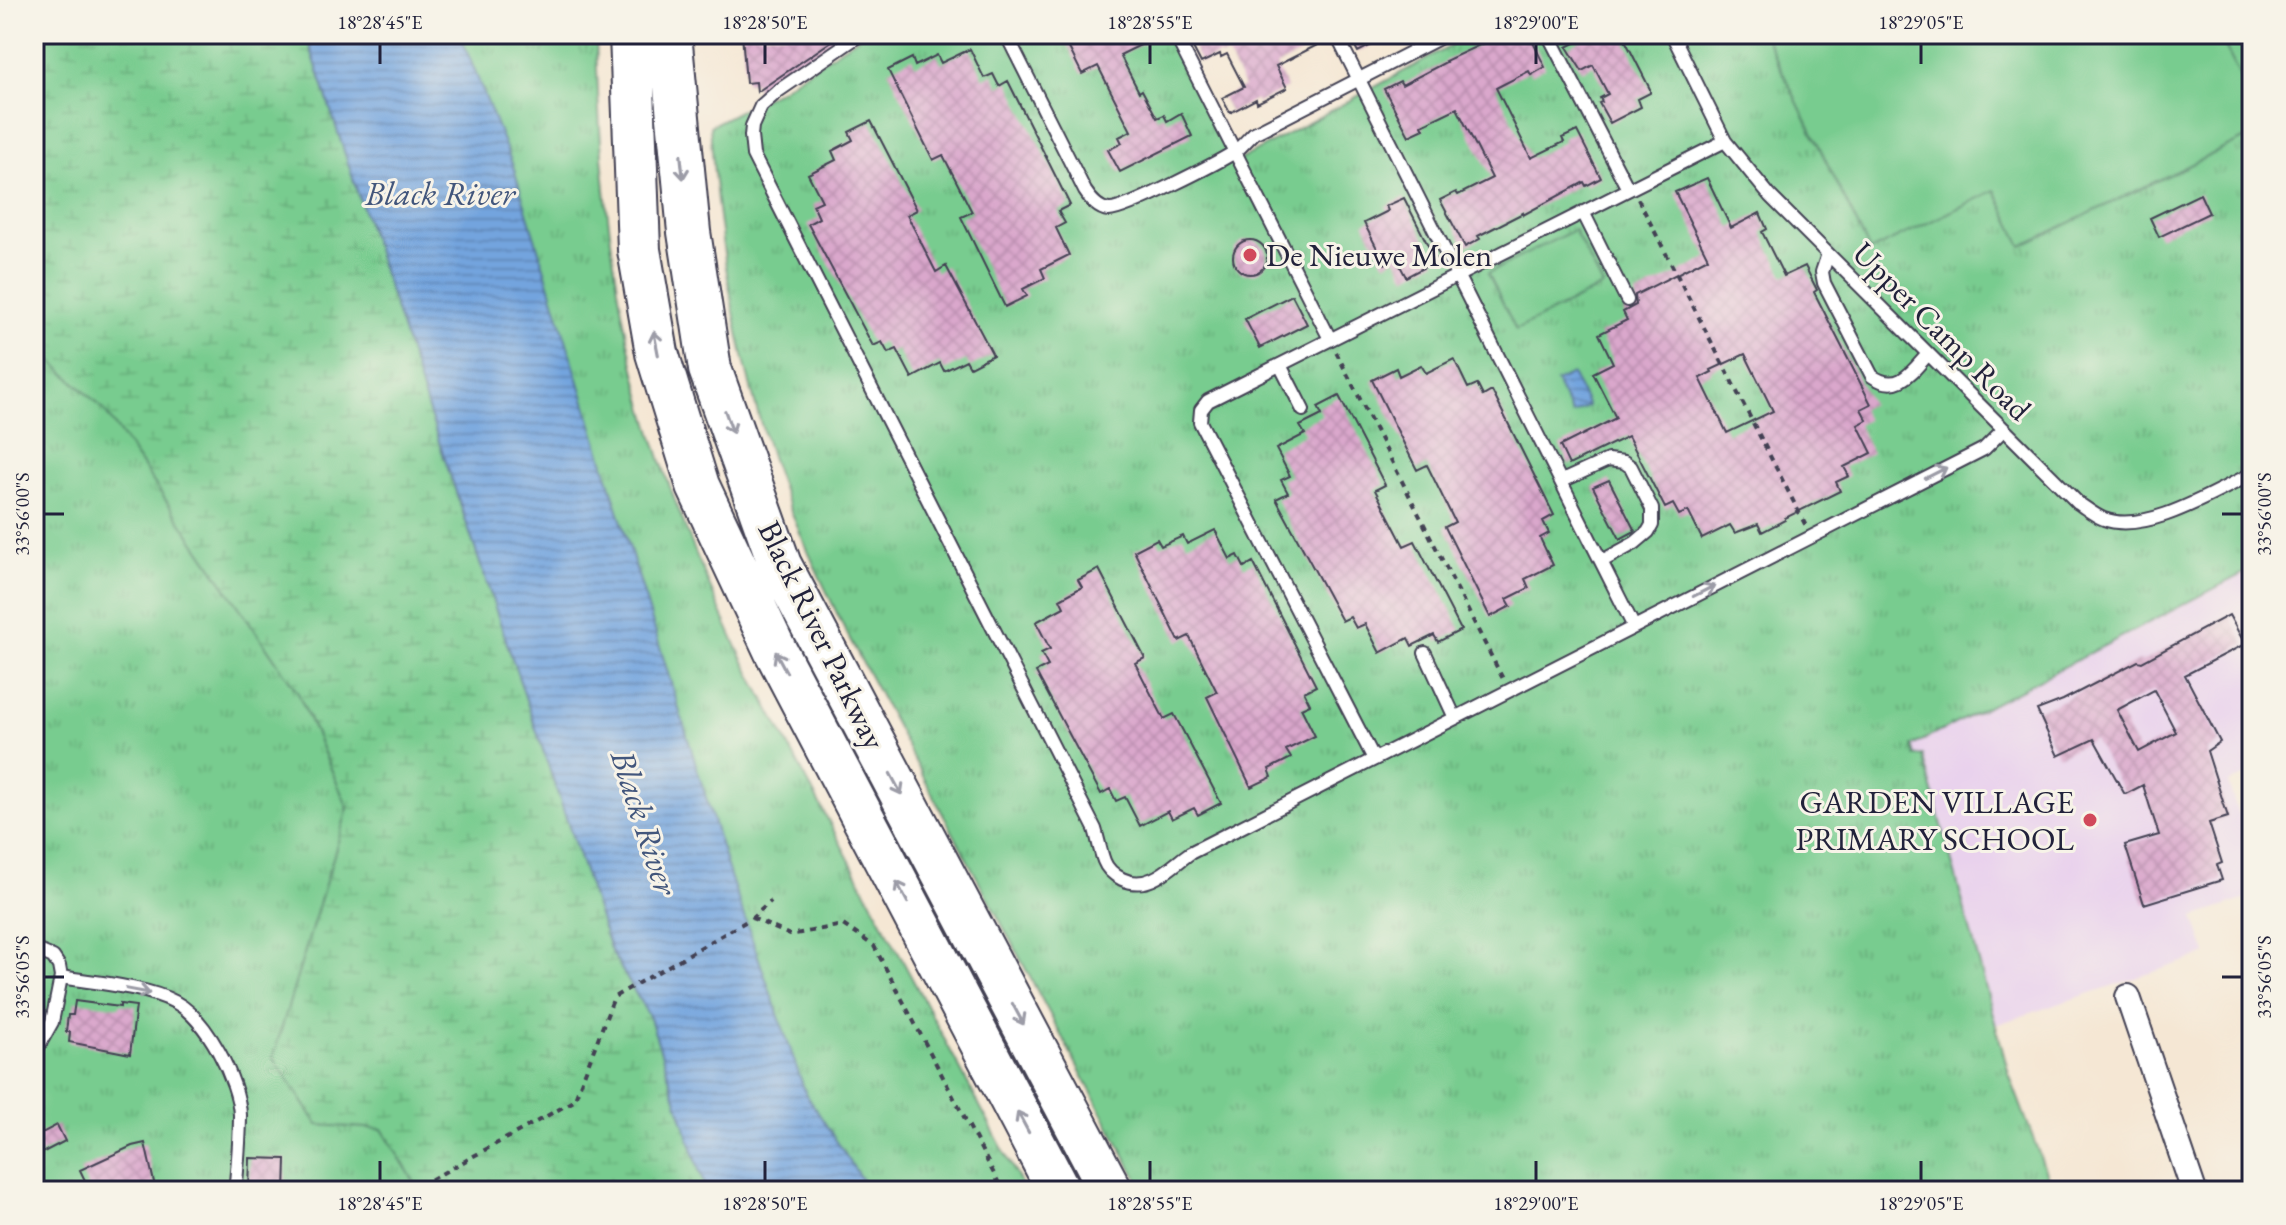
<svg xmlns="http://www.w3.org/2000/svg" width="2286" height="1225" font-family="'EB Garamond',serif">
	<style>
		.built { fill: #e9d1ed }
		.grass { fill: url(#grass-tufts); stroke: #4d7765; stroke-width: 2 }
		.wetland { fill: url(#wetland-marsh); stroke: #4d7765; stroke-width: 2 }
		.garden { fill: #78cc8f; stroke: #4d7765; stroke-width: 2 }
		.water { fill: url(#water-rules); stroke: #4a638c; stroke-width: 2 }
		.building { fill: url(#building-cross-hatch); fill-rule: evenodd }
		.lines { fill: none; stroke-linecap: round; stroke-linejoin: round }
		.lane-casing { stroke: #424052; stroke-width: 16 }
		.street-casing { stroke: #424052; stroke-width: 28 }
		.highway-casing { stroke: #424052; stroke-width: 46 }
		.path { stroke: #424052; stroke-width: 4; stroke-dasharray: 6 6; stroke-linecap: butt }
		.lane { stroke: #fff; stroke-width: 12 }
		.street { stroke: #fff; stroke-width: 24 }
		.highway { stroke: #fff; stroke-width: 42 }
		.oneway { stroke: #9c9ca7 }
		.ticks { fill: none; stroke: #22223b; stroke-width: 3 }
		.poi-dot { fill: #d1495b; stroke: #f7f3e8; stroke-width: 3 }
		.labels { text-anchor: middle; stroke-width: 6; stroke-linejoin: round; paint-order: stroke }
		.poi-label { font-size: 32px; fill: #22223b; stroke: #f7f3e8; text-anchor: start }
		.street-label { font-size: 32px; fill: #22223b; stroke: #f7f3e8 }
		.water-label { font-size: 34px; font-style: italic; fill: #42567c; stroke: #f7f3e8 }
		.neatline { fill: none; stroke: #22223b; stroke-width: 3 }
		.ticks-label { font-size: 20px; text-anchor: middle; fill: #22223b }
	</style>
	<defs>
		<pattern id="grass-tufts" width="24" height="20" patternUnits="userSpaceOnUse" patternTransform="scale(2)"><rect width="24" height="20" fill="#78cc8f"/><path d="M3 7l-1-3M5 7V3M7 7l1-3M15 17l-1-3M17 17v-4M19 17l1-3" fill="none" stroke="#68af7c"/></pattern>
		<pattern id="wetland-marsh" width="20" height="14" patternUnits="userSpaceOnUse" patternTransform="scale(2)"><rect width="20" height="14" fill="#78cc8f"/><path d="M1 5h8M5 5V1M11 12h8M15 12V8" fill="none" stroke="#68af7c"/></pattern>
		<pattern id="water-rules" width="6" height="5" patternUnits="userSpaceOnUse" patternTransform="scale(2)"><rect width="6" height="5" fill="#73a4de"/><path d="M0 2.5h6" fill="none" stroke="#5e85b5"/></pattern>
		<pattern id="building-cross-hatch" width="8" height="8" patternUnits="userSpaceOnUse" patternTransform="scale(2)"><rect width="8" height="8" fill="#daa7cc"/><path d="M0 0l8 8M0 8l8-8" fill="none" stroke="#bb8fb0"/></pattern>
	</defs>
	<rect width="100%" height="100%" fill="#f7f3e8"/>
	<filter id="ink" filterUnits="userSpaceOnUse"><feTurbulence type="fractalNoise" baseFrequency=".0125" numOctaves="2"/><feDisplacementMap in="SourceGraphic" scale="16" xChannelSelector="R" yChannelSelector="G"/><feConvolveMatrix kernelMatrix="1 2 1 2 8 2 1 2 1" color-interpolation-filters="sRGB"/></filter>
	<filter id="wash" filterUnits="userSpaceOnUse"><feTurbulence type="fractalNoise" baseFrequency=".006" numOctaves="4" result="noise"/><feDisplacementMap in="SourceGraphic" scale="32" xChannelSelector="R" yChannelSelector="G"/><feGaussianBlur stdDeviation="1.8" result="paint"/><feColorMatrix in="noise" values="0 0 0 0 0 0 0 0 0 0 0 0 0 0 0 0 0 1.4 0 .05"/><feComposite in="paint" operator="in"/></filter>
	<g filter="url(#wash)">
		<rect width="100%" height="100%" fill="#f5e7d4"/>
		<path class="built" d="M2242 574 2252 595V774L2228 783 2252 857V897L2194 917 2207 954 1995 1025 1922 755 1915 756 1911 746Z"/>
		<path class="grass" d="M34 34H596C598 138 607 240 628 342 651 451 694 555 741 656L1025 1191H34Z
			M863 34H1169L1234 163 1473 34H2252V569L1912 746 1915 756 1923 755 2009 1074 2053 1191H1144L845 630C824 586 802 542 785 496 740 377 719 252 710 126L778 91Z"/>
		<path class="wetland" d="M34 34H306L428 409 611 951 650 1018 706 1191H420L382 1129 318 1125 273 1057 348 808 298 693 104 410 34 344Z"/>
		<path class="garden" d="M1764 34H2219L2252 101V135L2022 246 1995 190 1870 251Z
			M1574 230 1603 286 1516 330 1488 273Z"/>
		<path class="water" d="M306 34H460L513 166 730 876 806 1094 869 1191H706L650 1018 611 951 428 409Z
			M1572 374 1588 406 1572 414 1556 382Z"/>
		<g id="blocks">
			<path class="building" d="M742 34H842L757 92 756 82 746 83Z
				M1077 34H1163L1120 55 1139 92 1142 90 1157 118 1164 115 1167 121 1181 113 1192 136 1120 172 1108 150 1122 143 1119 137 1131 131 1098 66 1082 74 1065 40Z
				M1186 34H1257L1261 41 1276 34H1327L1329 39 1276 66 1287 88 1257 103 1256 99 1230 113 1222 98 1244 87 1227 54 1221 57 1220 54 1201 63Z
				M1348 34H1393L1358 52Z
				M1503 34H1529L1545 67 1531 75 1529 71 1496 88 1531 158 1564 142 1562 138 1577 131 1601 178 1586 186 1584 182 1523 215V213L1478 236 1480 239 1465 247 1440 200 1456 192 1458 195 1492 178 1457 108 1422 125 1424 129 1409 136 1384 89 1400 81 1402 85 1446 62 1445 61Z
				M1593 34H1622L1650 89V93L1638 99 1641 107 1610 123 1599 103 1602 102 1600 98 1608 94 1593 65 1582 71 1567 47Z
				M970 49 984 78 993 74 999 86 1008 81 1070 205 1058 211 1065 223 1056 228 1069 255 1041 269 1045 278 1023 289 1027 296 1005 307 961 217 972 212 943 155 933 160 888 70 912 58 915 66 937 55 941 63Z
				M871 121 917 210 907 215 936 272 946 266 993 355 970 367 966 360 944 371 940 363 912 378 897 349 888 353 882 342 873 346 808 224 819 218 813 205 822 201 808 174 836 160 832 151 853 140 849 132Z
				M1707 178 1731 228 1760 213 1767 229 1762 232 1784 276 1805 266 1817 290 1814 292 1871 404 1861 409 1867 420 1858 425 1872 453 1844 467 1849 476 1836 482 1840 491 1785 518V520L1762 532 1758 524 1735 533 1730 525 1702 539 1688 511 1679 515 1673 504 1665 508 1628 436 1569 465 1560 446 1616 418 1593 373 1613 363 1599 334 1627 320 1623 312 1636 305 1635 295 1708 258 1675 192ZM1745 354 1773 411 1727 433 1700 378 1712 372 1711 370Z
				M2200 194 2209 213 2159 237 2150 218Z
				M1404 198 1436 261 1406 277 1396 258 1385 264 1364 223 1388 211 1386 206Z
				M1233 257a17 17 0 1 1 34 0a17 17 0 1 1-34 0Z
				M1292 295 1307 324 1260 348 1245 319Z
				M1454 359 1468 388 1477 384 1483 396 1492 391 1554 515 1543 521 1549 533 1540 538 1553 565 1525 579 1529 588 1507 599 1511 606 1490 617 1445 527 1455 522 1427 465 1417 470 1372 380 1396 368 1399 376 1421 365 1426 373Z
				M1339 396 1385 485 1375 490 1404 546 1415 541 1461 630 1438 642 1434 635 1412 646 1408 638 1380 653 1365 624 1356 628 1350 617 1342 621 1276 499 1288 493 1281 480 1290 476 1276 449 1305 434 1300 426 1322 415 1318 407Z
				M1609 480 1635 531 1620 539 1593 487Z
				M1215 530 1230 559 1238 555 1244 567 1253 562 1316 686 1304 692 1310 704 1301 708 1315 736 1286 750 1291 758 1269 769 1272 777 1251 787 1207 697 1217 692 1189 636 1179 641 1134 551 1157 539 1161 546 1183 536 1187 544Z
				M1099 569 1145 658 1135 663 1164 719 1174 714 1221 803 1198 815 1194 808 1172 819 1168 811 1140 826 1125 797 1116 801 1110 789 1101 794 1036 672 1048 666 1041 653 1050 649 1036 622 1064 607 1060 599 1082 587 1078 580Z
				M2229 615 2245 644 2185 675 2220 742 2207 751 2228 817 2209 823 2222 863 2217 865 2222 880 2144 904 2125 845 2159 835 2143 785 2126 794 2124 793 2094 739 2058 756 2037 710 2063 700 2138 661 2142 662ZM2154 690 2176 732 2139 752 2117 710Z
				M75 1001 120 1007V1004L136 1006 130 1054 69 1042 70 1032H66L68 1015H73Z
				M57 1125 65 1141 34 1157V1137Z
				M145 1143 156 1191H90L80 1170 132 1146Z
				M250 1158 286 1159 285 1191H249Z"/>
		</g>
	</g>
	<g filter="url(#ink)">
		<use href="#blocks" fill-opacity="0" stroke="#424052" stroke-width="2"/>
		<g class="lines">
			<defs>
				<path id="lane" d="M861 34 778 91 761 106 752 126 751 136 753 155 1095 829C1098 839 1100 850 1104 861 1107 869 1114 875 1122 879 1149 892 1170 867 1190 853L1984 449 2004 429
					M1006 34 1085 191C1091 200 1098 209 1109 210 1124 211 1221 161 1236 151 1242 146 1248 139 1254 133L1447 34
					M1175 34 1330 339
					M1336 34 1634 627
					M1548 34 1628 189
					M1672 34 1725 141 1770 196 2078 503C2086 508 2095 516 2104 519 2146 535 2214 492 2252 474
					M1583 212 1627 300
					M1828 254 1822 272 1824 283 1872 376C1898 394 1912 372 1928 354
					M1280 365 1303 410
					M1562 481 1608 460 1624 462 1631 467 1652 509V525L1648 532 1635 543 1602 561
					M1425 653 1455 718
					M1374 759 1200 422 1201 410 1208 401 1725 141
					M34 949 53 957 59 966 61 977 52 1022 34 1054
					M61 977C96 983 144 986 175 1002 206 1018 239 1081 240 1115 240 1137 238 1160 236 1183L233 1191"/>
				<path id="street" d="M2128 997 2194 1191"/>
				<path id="highway" d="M631 34 639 250 657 353 698 486 775 650 1059 1191
					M670 34 689 232 710 369 780 565 1111 1191"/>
			</defs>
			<use href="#lane" class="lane-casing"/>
			<use href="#street" class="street-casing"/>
			<use href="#highway" class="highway-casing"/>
			<path class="path" d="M1638 199 1806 526
				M1336 352 1503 679
				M752 918 790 935 843 925 874 946 1003 1191
				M410 1191 574 1101 614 997 752 918 771 901"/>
			<use href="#lane" class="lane"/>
			<use href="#street" class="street"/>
			<use href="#highway" class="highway"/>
		</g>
		<defs><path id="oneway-shaft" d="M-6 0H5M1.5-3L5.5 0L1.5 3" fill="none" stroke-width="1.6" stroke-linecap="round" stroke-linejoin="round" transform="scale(2)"/></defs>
		<g class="oneway">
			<use href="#oneway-shaft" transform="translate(682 167) rotate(84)"/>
			<use href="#oneway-shaft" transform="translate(656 343) rotate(-101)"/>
			<use href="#oneway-shaft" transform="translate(729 422) rotate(70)"/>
			<use href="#oneway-shaft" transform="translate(1936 473) rotate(-27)"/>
			<use href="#oneway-shaft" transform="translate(1704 591) rotate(-27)"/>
			<use href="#oneway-shaft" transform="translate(781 662) rotate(-118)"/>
			<use href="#oneway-shaft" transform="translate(896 784) rotate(62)"/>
			<use href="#oneway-shaft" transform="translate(902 892) rotate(-118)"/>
			<use href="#oneway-shaft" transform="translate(138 991) rotate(11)"/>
			<use href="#oneway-shaft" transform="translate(1018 1014) rotate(62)"/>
			<use href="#oneway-shaft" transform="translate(1023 1122) rotate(-118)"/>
		</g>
	</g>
	<path class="ticks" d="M380 44V64M765 44V64M1150 44V64M1536 44V64M1921 44V64M44 514H64M2222 514H2242M44 977H64M2222 977H2242M380 1161V1181M765 1161V1181M1150 1161V1181M1536 1161V1181M1921 1161V1181"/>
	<g class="poi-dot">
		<circle cx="1250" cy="255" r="8"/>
		<circle cx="2090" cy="820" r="8"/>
	</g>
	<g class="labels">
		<g class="poi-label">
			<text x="1266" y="266">De Nieuwe Molen</text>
			<text x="2074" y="813" text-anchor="end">GARDEN VILLAGE<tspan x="2074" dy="37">PRIMARY SCHOOL</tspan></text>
		</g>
		<g class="street-label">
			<text transform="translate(1942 331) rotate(45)" y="11">Upper Camp Road</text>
			<text transform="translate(822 635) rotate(64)" y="11">Black River Parkway</text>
		</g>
		<g class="water-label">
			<text x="440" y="205">Black River</text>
			<text transform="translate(645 822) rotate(72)" y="12">Black River</text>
		</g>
	</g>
	<rect width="2286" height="1225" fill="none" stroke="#f7f3e8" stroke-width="88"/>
	<rect x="44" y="44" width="2198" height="1137" class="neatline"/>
	<g class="ticks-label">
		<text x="380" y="29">18°28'45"E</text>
		<text x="765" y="29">18°28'50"E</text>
		<text x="1150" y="29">18°28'55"E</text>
		<text x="1536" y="29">18°29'00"E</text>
		<text x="1921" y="29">18°29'05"E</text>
		<text transform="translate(22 514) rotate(-90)" y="7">33°56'00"S</text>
		<text transform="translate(2264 514) rotate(-90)" y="7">33°56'00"S</text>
		<text transform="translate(22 977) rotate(-90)" y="7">33°56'05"S</text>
		<text transform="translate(2264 977) rotate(-90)" y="7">33°56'05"S</text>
		<text x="380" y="1210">18°28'45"E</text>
		<text x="765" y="1210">18°28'50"E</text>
		<text x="1150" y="1210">18°28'55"E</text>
		<text x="1536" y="1210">18°29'00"E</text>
		<text x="1921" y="1210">18°29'05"E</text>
	</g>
</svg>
